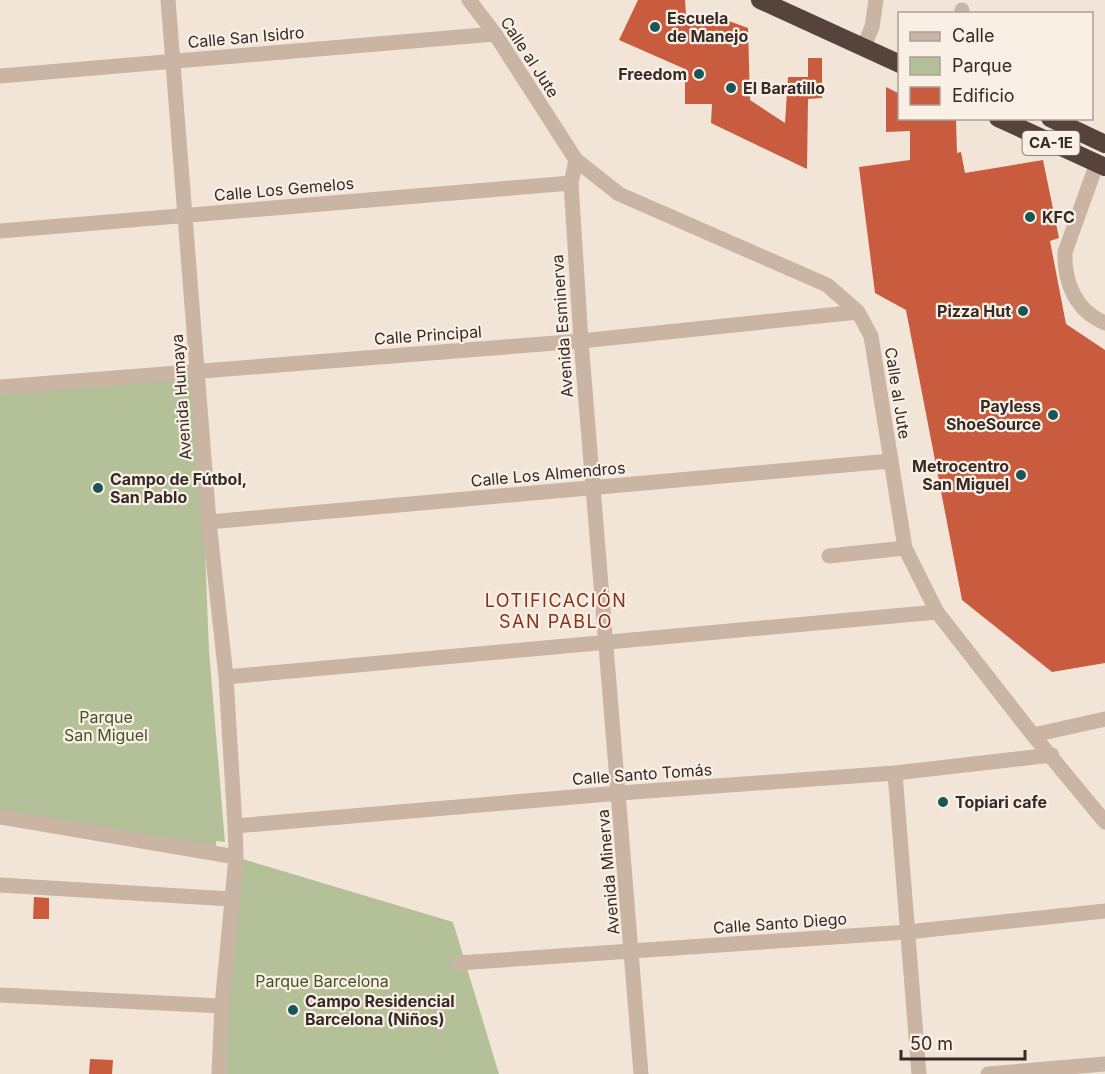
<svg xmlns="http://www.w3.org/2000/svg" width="1105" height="1074" font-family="Inter,sans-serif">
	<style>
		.green { fill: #b4c198 }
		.building { fill: #c95c3e }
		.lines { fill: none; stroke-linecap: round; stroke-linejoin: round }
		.minor { stroke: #cab4a4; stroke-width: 15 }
		.highway { stroke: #56433c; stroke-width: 18 }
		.poi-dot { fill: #1a5557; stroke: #f9efe4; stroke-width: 2 }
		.labels { text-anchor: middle; stroke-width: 4.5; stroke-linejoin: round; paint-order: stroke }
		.shield { fill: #f9efe4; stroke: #70655f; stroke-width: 1.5 }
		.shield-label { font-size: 15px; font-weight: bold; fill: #352a26 }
		.poi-label { font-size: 16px; font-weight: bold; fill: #352a26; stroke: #f9efe4; text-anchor: start }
		.street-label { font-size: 16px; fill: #352a26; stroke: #f9efe4 }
		.park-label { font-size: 16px; fill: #455329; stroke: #f9efe4 }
		.neighbourhood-label { font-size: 18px; letter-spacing: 1.5px; fill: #85331d; stroke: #f9efe4 }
	</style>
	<rect width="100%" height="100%" fill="#f2e5d8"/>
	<path class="green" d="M198 370 209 651 225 842 216 841 217 854 0 815V387Z
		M236 857 453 922 499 1074H220Z"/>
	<path class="building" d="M638 0H685L686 15H712L748 28 750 100 785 123 788 77H808V58H822V98L808 99 807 169 711 123 712 104H685V69L619 40Z
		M886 87 900 94V118H956L957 153 961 152 965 173 1043 160 1059 238 1050 241 1066 324 1105 350V663L1052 672 962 600 906 310 875 293 859 167 910 160V131L886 132Z
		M34 897 49 898V919H33Z
		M90 1059 113 1060 112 1074H89Z"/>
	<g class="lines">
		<path class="minor" d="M168 0 209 522 226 677 235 826 236 857 222 1006 219 1074
			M469 0 495 34 576 160 619 194 827 285 858 312 871 336 905 548 937 612 1033 735 1105 822
			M962 10V14
			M864 46 872 27 876 0
			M0 76 495 34
			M576 160 571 183 581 341 641 1074
			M1097 163 1065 252C1064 283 1076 311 1105 323
			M0 231 571 183
			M0 387 581 341 858 312
			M209 522 890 461
			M829 556 905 548
			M226 677 937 612
			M1033 735 1105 719
			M895 773 919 1074
			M0 817 236 857
			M235 826 620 793 895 773 1052 755
			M0 885 231 899
			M458 963 907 932 1105 911
			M0 995 222 1006
			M988 1074 1105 1064"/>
		<path class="highway" d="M760 0 900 64
			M998 118 1105 167
			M1050 118 1105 144"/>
	</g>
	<g class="poi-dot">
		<circle cx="655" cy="27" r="6"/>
		<circle cx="699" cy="74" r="6"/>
		<circle cx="731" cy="88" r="6"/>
		<circle cx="1030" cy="217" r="6"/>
		<circle cx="1023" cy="311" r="6"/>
		<circle cx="1053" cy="415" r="6"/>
		<circle cx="1021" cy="475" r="6"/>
		<circle cx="98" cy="488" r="6"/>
		<circle cx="943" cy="802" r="6"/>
		<circle cx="293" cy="1010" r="6"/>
	</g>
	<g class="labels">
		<rect class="shield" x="1022.5" y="131" width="57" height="24" rx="4.5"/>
		<g class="shield-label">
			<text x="1051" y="148">CA-1E</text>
		</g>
		<g class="poi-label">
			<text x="667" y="24">Escuela<tspan x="667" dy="18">de Manejo</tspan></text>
			<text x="687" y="80" text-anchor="end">Freedom</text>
			<text x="743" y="94">El Baratillo</text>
			<text x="1042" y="223">KFC</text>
			<text x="1011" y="317" text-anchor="end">Pizza Hut</text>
			<text x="1041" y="412" text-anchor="end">Payless<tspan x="1041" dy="18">ShoeSource</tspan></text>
			<text x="1009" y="472" text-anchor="end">Metrocentro<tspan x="1009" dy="18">San Miguel</tspan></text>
			<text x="110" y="485">Campo de Fútbol,<tspan x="110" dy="18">San Pablo</tspan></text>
			<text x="955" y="808">Topiari cafe</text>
			<text x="305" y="1007">Campo Residencial<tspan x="305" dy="18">Barcelona (Niños)</tspan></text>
		</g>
		<g class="street-label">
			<text transform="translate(246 37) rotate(-5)" y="6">Calle San Isidro</text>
			<text transform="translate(530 57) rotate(57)" y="6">Calle al Jute</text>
			<text transform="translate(284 189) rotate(-5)" y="6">Calle Los Gemelos</text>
			<text transform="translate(562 326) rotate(-94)" y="6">Avenida Esminerva</text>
			<text transform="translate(428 335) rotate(-4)" y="6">Calle Principal</text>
			<text transform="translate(898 393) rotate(81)" y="6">Calle al Jute</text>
			<text transform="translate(181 397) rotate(-94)" y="6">Avenida Humaya</text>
			<text transform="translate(548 474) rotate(-5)" y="6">Calle Los Almendros</text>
			<text transform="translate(642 774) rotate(-4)" y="6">Calle Santo Tomás</text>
			<text transform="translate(608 872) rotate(-95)" y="6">Avenida Minerva</text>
			<text transform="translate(780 923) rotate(-4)" y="6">Calle Santo Diego</text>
		</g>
		<g class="park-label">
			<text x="106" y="723">Parque<tspan x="106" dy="18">San Miguel</tspan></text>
			<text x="322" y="987">Parque Barcelona</text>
		</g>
		<g class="neighbourhood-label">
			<text x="556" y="607">LOTIFICACIÓN<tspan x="556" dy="21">SAN PABLO</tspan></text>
		</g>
	</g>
	<rect x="898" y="12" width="195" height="108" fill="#f9efe4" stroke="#aba098" stroke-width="1.5"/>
	<rect x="910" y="32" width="30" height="9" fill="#cab4a4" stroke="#aba098" stroke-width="1.5"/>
	<text x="952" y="42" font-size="18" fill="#352a26">Calle</text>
	<rect x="910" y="57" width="30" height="18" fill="#b4c198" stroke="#aba098" stroke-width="1.5"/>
	<text x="952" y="72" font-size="18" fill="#352a26">Parque</text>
	<rect x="910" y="87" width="30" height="18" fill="#c95c3e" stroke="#aba098" stroke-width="1.5"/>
	<text x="952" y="102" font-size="18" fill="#352a26">Edificio</text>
	<path d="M901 1050v9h124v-9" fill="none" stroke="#352a26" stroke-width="3"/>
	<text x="910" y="1050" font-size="18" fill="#352a26" stroke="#f9efe4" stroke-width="4.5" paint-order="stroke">50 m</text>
</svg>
